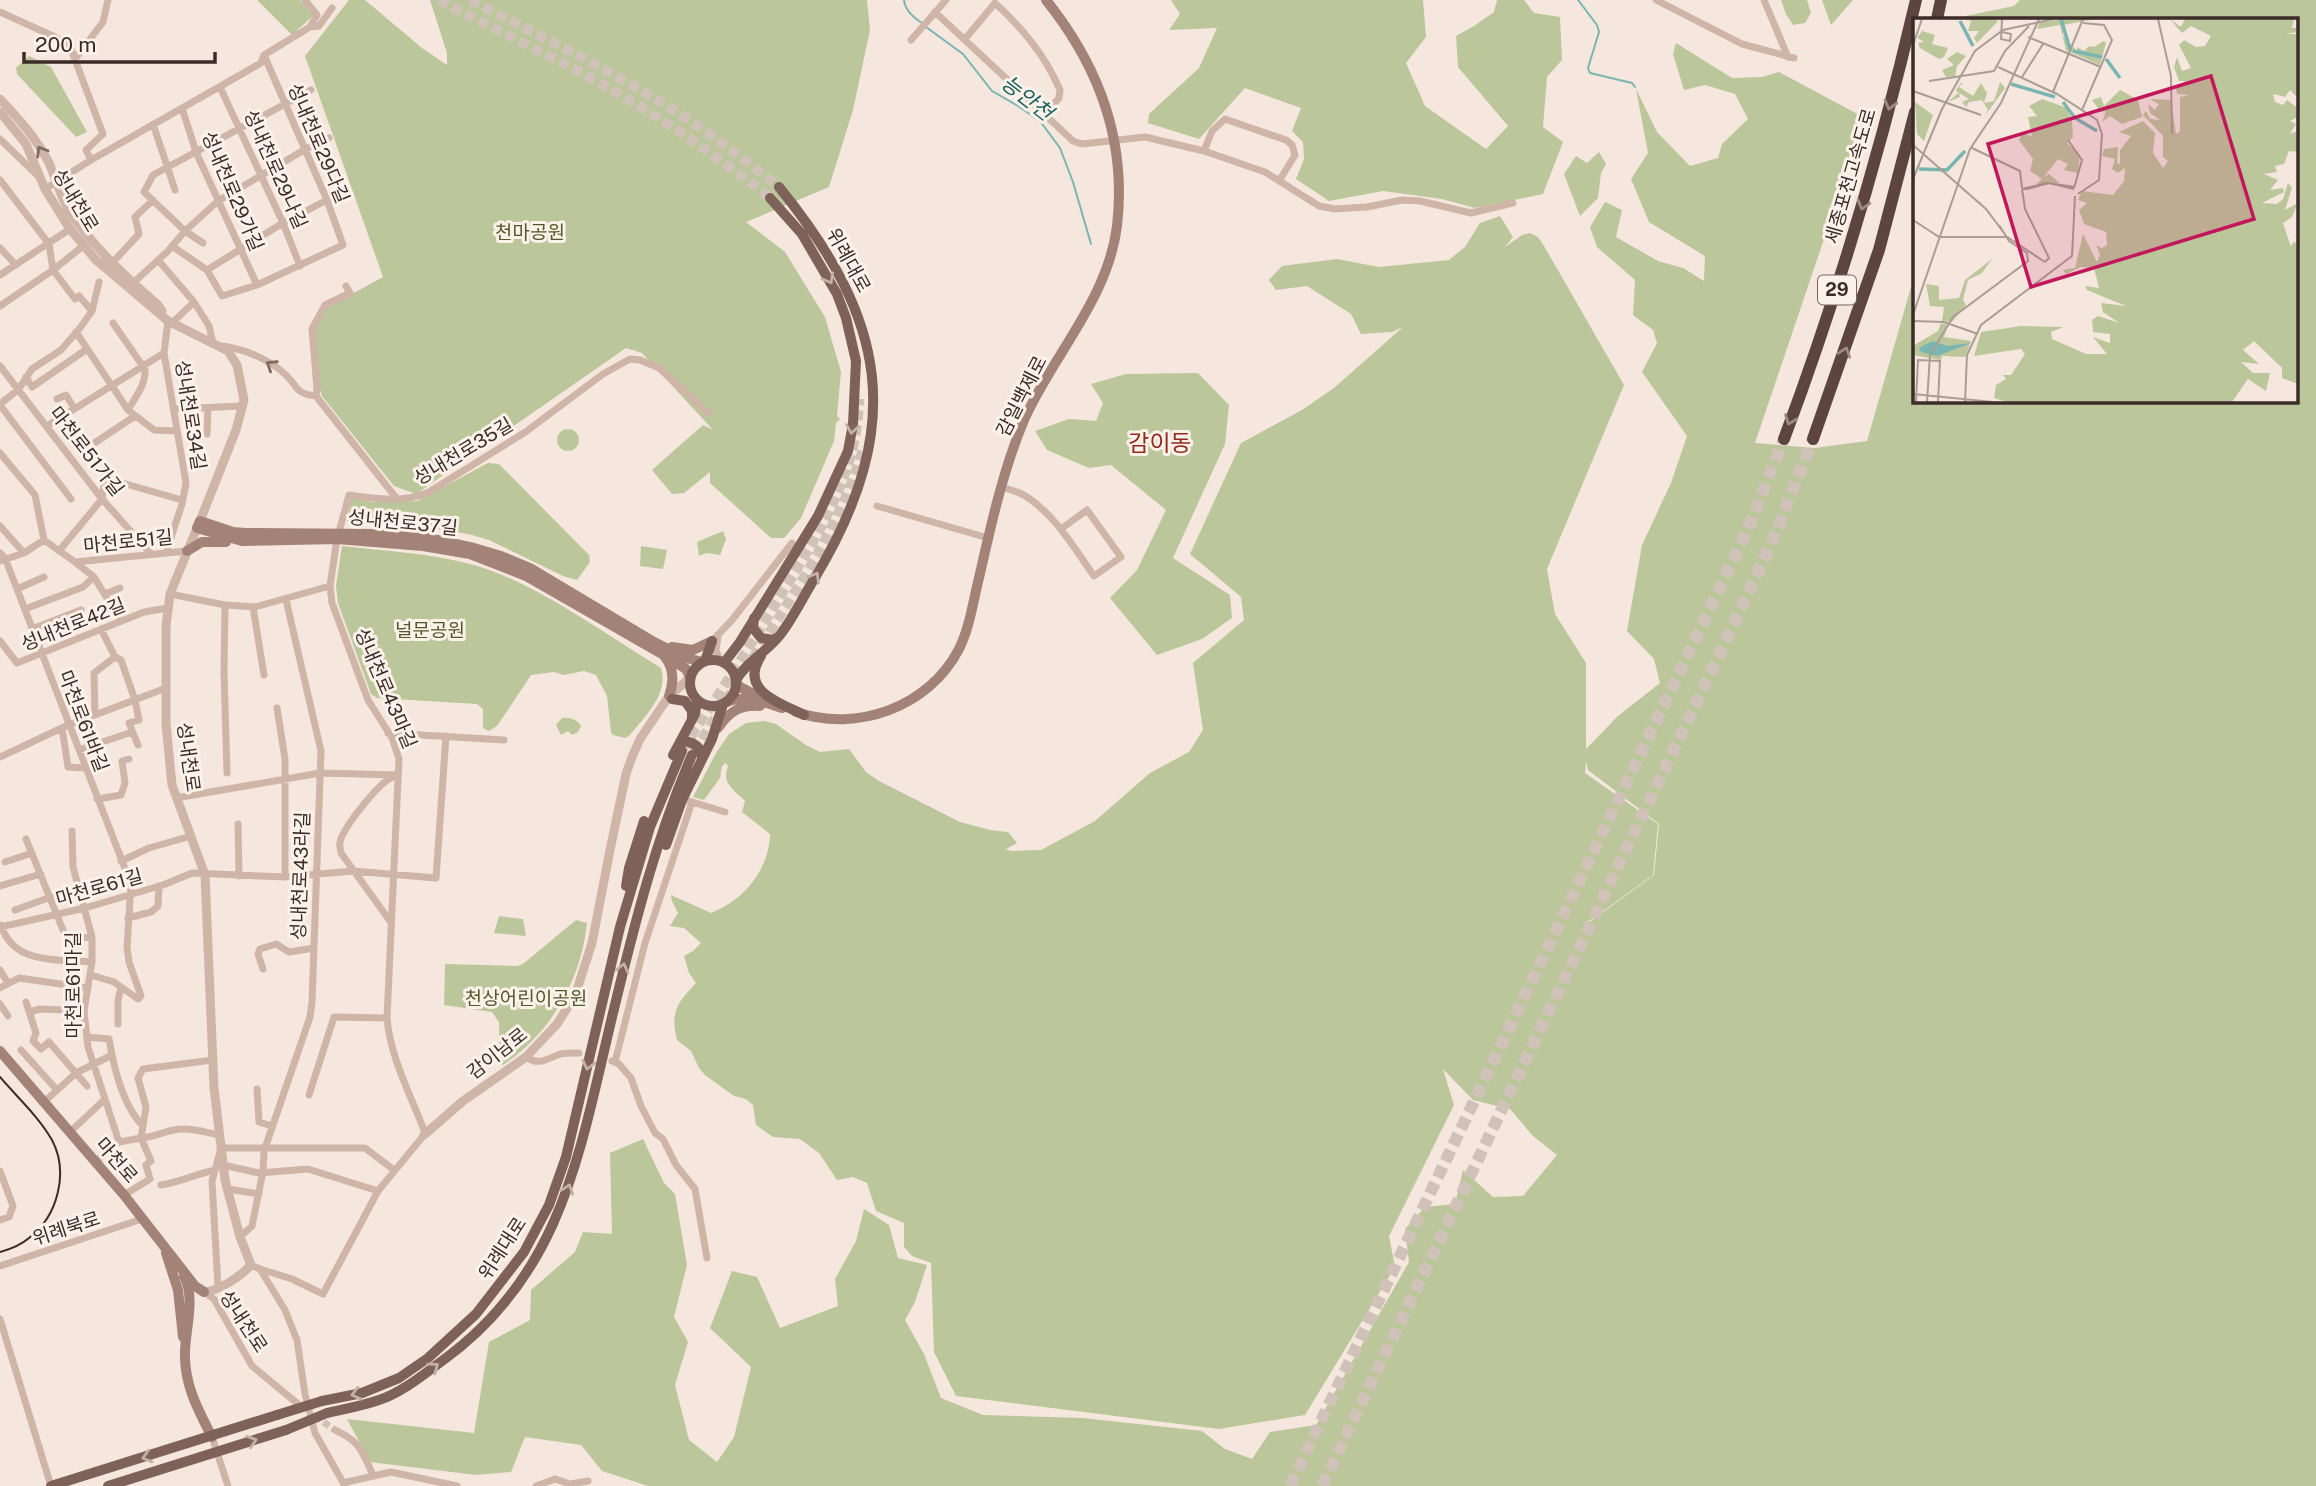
<svg xmlns="http://www.w3.org/2000/svg" width="2316" height="1486" font-family="'Public Sans','Noto Sans KR',sans-serif">
	<style>
		.green { fill: #bcc69b; fill-rule: evenodd }
		.lines { fill: none; stroke-linecap: round; stroke-linejoin: round }
		.stream { stroke: #79b5b1; stroke-width: 2 }
		.minor-tunnel { stroke: #d0c2b9; stroke-width: 7; stroke-dasharray: 7 3.5; stroke-linecap: butt }
		.primary-tunnel { stroke: #d0c2b9; stroke-width: 10; stroke-dasharray: 10 5; stroke-linecap: butt }
		.motorway-tunnel { stroke: #d0c2b9; stroke-width: 12; stroke-dasharray: 12 6; stroke-linecap: butt }
		.minor { stroke: #cfb5a7; stroke-width: 7 }
		.tertiary { stroke: #cfb5a7; stroke-width: 9 }
		.secondary { stroke: #a38378; stroke-width: 10 }
		.primary { stroke: #7e6158; stroke-width: 10 }
		.motorway { stroke: #5c453f; stroke-width: 12 }
		.tram { stroke: #3b2c29; stroke-width: 2 }
		.primary-bridge { stroke: #7e6158; stroke-width: 10 }
		.oneway { stroke: #9c8a83 }
		.oneway2 { stroke: #7e6a62 }
		.oneway3 { stroke: #c3b1a8 }
		.labels { text-anchor: middle; stroke-width: 6; stroke-linejoin: round; paint-order: stroke }
		.shield { fill: #fcf2ea; stroke: #756763; stroke-width: 2 }
		.shield-label { font-size: 18px; font-weight: bold; fill: #3b2c29 }
		.street-label { font-size: 19px; fill: #3b2c29; stroke: #fcf2ea }
		.park-label { font-size: 19px; fill: #4f5b2a; stroke: #fcf2ea }
		.water-label { font-size: 21px; font-style: italic; fill: #19615e; stroke: #fcf2ea }
		.quarter-label { font-size: 23px; fill: #922919; stroke: #fcf2ea }
		.inset-river { fill: none; stroke: #79b5b1; stroke-width: 3.5 }
		.inset-road { fill: none; stroke: #ab9c95; stroke-width: 2 }
		.view { fill: #c2185b; fill-opacity: 0.15; stroke: #c2185b; stroke-width: 3.5 }
		.inset-edge { fill: none; stroke: #3b2c29; stroke-width: 3.5 }
	</style>
	<rect width="100%" height="100%" fill="#f5e7dd"/>
	<path class="green" d="M257 0H300L314 15 292 35Z
		M349 0H365L422 48 447 65V53L430 0H867L870 30 853 110 829 187 746 222 785 252 825 317 841 372 837 416 840 419 836 423 834 441 801 518 784 538H771L710 483V472L684 493 672 494 652 470 703 425 713 430 642 353 626 348 416 494 394 486 322 396 318 383 315 330 326 308 383 277 305 56Z
		M1171 0H1423L1426 37 1406 63 1425 106 1486 149 1508 126 1458 67 1456 36 1474 26 1494 12 1497 0H1524L1534 13 1560 17 1562 60 1547 77 1543 127 1563 142 1543 194 1475 208 1442 199 1383 191 1329 201 1296 179 1304 159 1303 142 1292 131 1301 108 1245 88 1199 139 1148 123 1149 114 1199 68 1217 28 1169 30 1180 14Z
		M1781 0H1807L1811 13 1805 23 1793 25 1786 14Z
		M1822 0H1853L1831 25Z
		M2020 0H2316V1486H648L602 1471 581 1445 525 1437 511 1472 476 1475 370 1462 347 1419 474 1433 489 1342 530 1320 531 1290 575 1252 583 1232 612 1234 610 1153 643 1139 664 1183 675 1194 687 1265 674 1317 688 1342 675 1385 689 1440 717 1462 734 1437 751 1367 710 1328 732 1271 757 1277 780 1328 838 1306 835 1279 856 1241 864 1209 889 1225 898 1258 927 1265 915 1302 905 1320 924 1354 941 1398 983 1415 1083 1418 1202 1431 1225 1449 1252 1459 1270 1432 1316 1425 1409 1262 1405 1229 1425 1207 1455 1204 1463 1170 1493 1197 1523 1196 1557 1155 1533 1136 1510 1109 1473 1100 1443 1069 1454 1105 1389 1236 1395 1267 1305 1415 1219 1429 956 1396 934 1352 931 1263 912 1256 904 1247V1223L876 1211 867 1183 853 1177 837 1180 819 1153 800 1139 773 1137 756 1125 753 1105 746 1099 734 1096 705 1075 699 1068 691 1051 677 1040C670 1012 677 1003 696 983L689 973 684 956 693 951 701 943 684 928 670 926 678 913 672 901 671 895 711 913C744 900 769 870 770 834L742 812 745 801C734 790 721 783 728 767L726 763 722 766 720 778 704 800 693 797 716 753 729 734 746 723 764 721 776 724 806 745 820 752 849 749 866 772 879 781 960 822 990 830 1008 832 1017 843 1006 849 1011 851 1041 850 1095 821 1150 773 1189 752 1203 730 1193 663 1244 620 1241 597 1190 554 1241 443 1302 410 1334 388 1403 327 1392 332 1361 334 1351 314 1307 286 1276 290 1269 280 1282 266 1337 259 1379 267 1449 260 1465 247 1480 223 1500 216 1513 237 1505 247 1522 235 1530 233 1538 237 1544 246 1624 385 1547 569 1555 614 1586 663V749L1618 716 1660 683 1654 659 1627 631 1642 545 1671 483 1687 436 1642 372 1657 343 1653 330 1633 315 1635 280 1597 247 1590 227 1605 202 1622 210 1616 237 1658 261 1683 268 1704 281 1705 256 1649 222 1631 179 1648 153 1636 89 1657 132 1690 166 1718 158 1722 144 1748 119 1735 94 1705 85 1684 90 1673 54 1676 43 1732 78 1762 77 1779 72 1865 118 1755 443 1815 448 1867 441 1915 273V401H2297V19H1951L2014 6ZM1586 762 1588 770 1659 824 1654 875 1591 921 1583 922 1591 920 1653 875 1658 824 1585 773Z
		M29 56 51 67 87 132 76 137 17 74 16 68Z
		M1599 152 1606 164 1601 173 1598 198 1580 216 1564 174 1576 156 1587 163Z
		M1198 373 1229 405 1225 444 1173 558 1230 595 1232 618 1202 639 1157 655 1110 598 1137 570 1166 510 1111 465 1089 468 1047 450 1035 431 1069 419 1096 421 1103 403 1091 384 1126 374Z
		M557 440a11 11 0 1 1 22 0a11 11 0 1 1-22 0Z
		M488 463 499 464 589 555 590 562 577 580 563 576 489 540 472 535 446 530 347 521 351 498 372 502 417 501Z
		M723 531 726 539 720 555 706 553 699 556 697 542Z
		M342 546C385 551 431 553 474 565 536 583 605 634 661 668 669 694 645 716 629 736L625 738 613 735 611 732 607 696 596 675 584 671 564 675 554 672 531 675 497 726 489 731 483 728V709L477 704 377 698 371 694 338 603 336 586Z
		M641 546 667 550 663 569 640 566Z
		M562 718C569 717 577 719 581 726L578 732 572 735 568 731 561 735 556 725Z
		M499 916 523 919 526 936 494 933Z
		M576 920 587 923C581 980 551 1033 503 1065L500 1064 499 1022 492 1012 444 1005 445 964 517 966 523 964Z"/>
	<g class="lines">
		<path class="stream" d="M904 0C905 10 914 18 922 23
			M1578 0 1597 25 1599 32 1588 68 1590 73 1632 83 1635 87
			M926 27 963 54 992 91 1018 106 1040 121 1060 148 1073 182 1091 244"/>
		<path class="minor-tunnel" d="M315 1416 335 1430"/>
		<path class="primary-tunnel" d="M439 0C486 25 535 48 582 73 648 109 711 151 770 198
			M470 0C544 38 619 74 689 120 721 141 750 164 779 187
			M753 658C797 589 841 525 864 446
			M683 749C716 698 750 647 781 595 818 534 858 473 859 399
			M694 752 741 677"/>
		<path class="motorway-tunnel" d="M1290 1486 1747 531 1784 439
			M1322 1486 1732 628 1774 537 1813 439"/>
		<path class="minor" d="M305 0 317 15 310 27
			M1656 0 1742 44 1794 58
			M1764 0 1788 57
			M0 12 55 37 71 49 103 134 86 150 91 160
			M935 12 1073 141 1082 144 1145 137 1204 151 1265 172 1319 206 1335 209 1367 207 1402 200 1420 201 1471 213 1513 203
			M965 39 995 3C1023 29 1045 55 1060 90L1059 98 1045 114
			M911 40 946 0
			M75 59 103 22 108 0
			M220 87 283 223 300 266
			M182 108 196 152 257 285
			M153 124 175 190
			M0 139 37 175
			M1204 151 1212 131 1225 119 1286 140 1292 145 1295 155 1279 181
			M0 180 49 244 53 270 75 299
			M45 189 91 160 261 63 264 55 310 27 319 26 332 8
			M203 243 185 231 144 192 153 175 311 90
			M172 246 207 270 222 296 257 285 343 245 327 200 264 55
			M0 248 16 265
			M158 260 194 302 209 326 213 343
			M113 262 139 234 135 217 153 200
			M207 270 283 223 327 200
			M0 275 70 229
			M133 283 167 252 185 231 218 201 304 150 329 138
			M79 296 92 311
			M0 306 53 270 83 246
			M113 323 142 365
			M172 323 194 302
			M76 332 128 410 154 430 177 431
			M223 346C247 350 267 358 285 374 298 386 295 394 316 396L397 499
			M0 366 102 499 151 554
			M26 377 32 387 87 349
			M316 396 317 388 312 329 325 305 350 293 346 286
			M57 399 66 395 74 408
			M0 404 18 390 32 369 61 350 80 328 92 311 99 282
			M0 405 71 499
			M174 409 243 406
			M128 410C136 396 149 381 144 364
			M47 426 164 353
			M207 434 208 408
			M87 448 135 416
			M0 453 35 495 44 540
			M1002 487C1010 490 1020 492 1027 497 1056 516 1074 548 1094 576L1121 557 1087 510 1061 529
			M877 506 988 538
			M0 526 24 553
			M339 532 349 495C375 499 405 503 429 492L524 433 603 374 630 359 640 360 659 368 708 413
			M59 551 102 499 105 478 182 500
			M0 553 5 558 131 884 127 947 129 962 141 996 138 999 114 982 91 975
			M166 553 182 504 186 483 164 353 168 321
			M0 561 24 553 44 540 75 562 187 551
			M75 562 94 577 121 621
			M17 589 44 577
			M105 594 120 588
			M170 594 225 605 255 607 330 586
			M225 605 224 672 227 773
			M253 607 264 675
			M25 609 83 587 94 577
			M32 629 81 610
			M101 629 115 657 121 660 135 700 139 720 129 723 138 745
			M718 637 716 650 720 661
			M0 641 17 663 144 612 168 608
			M712 641 732 620 792 543
			M277 708 285 759V877
			M95 715 94 673 115 657
			M62 728 68 767 86 768
			M388 733 504 740
			M79 750 132 732
			M0 757 66 726 166 688
			M176 798 320 773 398 775
			M97 799 121 795 125 783 122 761 129 759
			M689 801 725 812
			M238 824 239 876
			M72 831 73 867 92 937V962L84 1011 88 1047 119 1142
			M26 839 65 935 69 939 92 937
			M121 861 149 848 191 836
			M5 862 32 853
			M0 886 41 874
			M15 910 51 897
			M128 918 151 912 158 906 159 886
			M390 921 341 853C341 850 339 846 340 842 343 828 379 782 393 777
			M1 925C13 965 58 959 92 962
			M0 927 85 908 163 885 192 873 285 877 353 871 436 878 446 736
			M263 969 258 954 260 949 276 944 289 952 314 948
			M0 970 8 983
			M0 988 19 978 88 988
			M26 1002 36 1033 33 1041 41 1049 49 1042 87 1086
			M0 1004 8 1016
			M29 1012 40 1009 84 1011
			M118 1024V1000L121 988
			M87 1037 109 1039 112 1055
			M21 1050 57 1090
			M526 1057C539 1066 547 1059 560 1054 566 1053 573 1053 579 1053
			M612 1061 619 1064 631 1078 641 1106 655 1133 663 1139 676 1165 695 1189 707 1258
			M615 1062 645 943 692 802
			M257 1089 259 1122 272 1126
			M309 1095 334 1017 387 1018
			M44 1102 76 1073 112 1055C117 1079 125 1108 143 1126
			M70 1132 104 1100
			M95 1162 119 1142 141 1138 146 1107 138 1078 143 1069 213 1060
			M223 1165 259 1173 308 1169 378 1191
			M0 1171 13 1206 9 1217 0 1220
			M161 1185C180 1182 196 1174 215 1170
			M228 1189 259 1194
			M124 1195 150 1179 146 1165 151 1161 141 1138C153 1137 163 1132 174 1130 189 1127 205 1132 219 1135
			M240 1237 252 1226 263 1171 264 1151 310 1017 312 1002 321 751 286 600
			M251 1265 260 1269 285 1310 297 1340 305 1394 315 1433 345 1486
			M0 1266 142 1219
			M260 1269 292 1279 323 1294 378 1191 424 1135V1130C410 1094 390 1056 387 1018L399 759 392 738 368 700 332 603 330 586 337 539
			M218 1287 212 1181 221 1148H365L394 1170
			M204 1292 214 1299 252 1366 298 1404
			M0 1319 51 1486
			M335 1430C361 1442 361 1450 373 1475
			M212 1437 228 1486
			M343 1483 391 1472 457 1486
			M536 1486 555 1479 570 1484 588 1481"/>
		<path class="tertiary" d="M0 99C18 118 37 139 49 163 56 179 60 196 70 212 93 247 127 278 158 305L162 311
			M0 112 26 144 45 189 70 229 95 259 168 321 228 351 237 365 244 400 236 430 200 521
			M197 528 170 594 166 626V724L172 785 205 875 214 1088 225 1180 240 1237 251 1265C241 1276 219 1291 204 1292
			M424 1135 463 1101 526 1057 557 1024 575 996 592 943 610 850 626 774 632 757 640 739 669 696 690 678"/>
		<path class="secondary" d="M187 551 202 542H226
			M672 647 693 650 712 641
			M665 657C674 668 674 683 669 696
			M690 677 686 669 674 661 526 576 470 554 423 546 337 539 242 541 197 528 200 521 233 532 245 533 378 534 428 538 474 548 501 556 530 568 654 642 686 658 703 662
			M736 682 740 687 759 697
			M727 702C743 694 765 702 782 708
			M796 712C857 733 929 707 959 649 970 627 973 601 979 578 991 525 1003 470 1024 420 1053 355 1108 299 1117 226 1127 140 1099 66 1046 0
			M718 728C729 712 740 704 760 706
			M0 1051 124 1195 195 1286 204 1292
			M166 1253 178 1290 183 1337
			M184 1276C196 1298 185 1330 185 1353 184 1384 198 1410 212 1437"/>
		<path class="primary" d="M754 618 753 628 761 638 773 640 778 637
			M761 656C738 691 781 703 804 715
			M690 683a23 23 0 1 1 46 0a23 23 0 1 1-46 0Z
			M705 661 712 641
			M724 663 740 642 818 516 848 451 853 424 856 361 846 318 837 294 802 234 770 198
			M736 680C747 661 767 652 780 635 794 617 804 595 816 576 906 425 887 320 779 187
			M672 699 685 701 692 711V718
			M679 745 685 741C695 743 702 748 702 759
			M673 755 695 714 697 700
			M666 845 682 800 712 739 723 704
			M626 886 629 868 644 821
			M322 1401 362 1393 399 1378 428 1358 476 1314 524 1252 549 1205 566 1157 620 927 650 827 682 751
			M327 1413C344 1409 362 1406 379 1400 401 1393 423 1375 442 1361 564 1273 580 1149 613 1013 634 926 656 838 692 755
			M51 1486 277 1415
			M108 1486 286 1430"/>
		<path class="motorway" d="M1937 19 1941 0
			M1784 439C1838 295 1881 150 1916 0
			M1813 439 1879 250 1915 112"/>
		<path class="tram" d="M0 1077C17 1097 39 1117 52 1140 69 1172 58 1216 29 1238 21 1245 11 1249 0 1252"/>
		<path class="primary-bridge" d="M277 1415 322 1401
			M286 1430 327 1413"/>
	</g>
	<defs><path id="oneway-chevron" d="M-2-3.5L2.5 0L-2 3.5" fill="none" stroke-width="1.6" stroke-linecap="round" stroke-linejoin="round" transform="scale(1.75)"/></defs>
	<g class="oneway">
		<use href="#oneway-chevron" transform="translate(1890 105) rotate(105)"/>
		<use href="#oneway-chevron" transform="translate(1863 205) rotate(106)"/>
		<use href="#oneway-chevron" transform="translate(1845 352) rotate(-71)"/>
		<use href="#oneway-chevron" transform="translate(1790 420) rotate(111)"/>
	</g>
	<g class="oneway2">
		<use href="#oneway-chevron" transform="translate(41 151) rotate(-122)"/>
		<use href="#oneway-chevron" transform="translate(271 365) rotate(-147)"/>
	</g>
	<g class="oneway3">
		<use href="#oneway-chevron" transform="translate(829 279) rotate(61)"/>
		<use href="#oneway-chevron" transform="translate(852 429) rotate(99)"/>
		<use href="#oneway-chevron" transform="translate(815 577) rotate(-59)"/>
		<use href="#oneway-chevron" transform="translate(623 968) rotate(-77)"/>
		<use href="#oneway-chevron" transform="translate(588 1065) rotate(104)"/>
		<use href="#oneway-chevron" transform="translate(568 1189) rotate(-71)"/>
		<use href="#oneway-chevron" transform="translate(434 1367) rotate(-36)"/>
		<use href="#oneway-chevron" transform="translate(356 1394) rotate(166)"/>
		<use href="#oneway-chevron" transform="translate(252 1441) rotate(-18)"/>
		<use href="#oneway-chevron" transform="translate(147 1457) rotate(163)"/>
	</g>
	<g class="labels">
		<rect class="shield" x="1818" y="275.5" width="38" height="29" rx="5"/>
		<g class="shield-label">
			<text x="1837" y="296">29</text>
		</g>
		<g class="street-label">
			<text transform="translate(319 143) rotate(67)" y="7">성내천로29다길</text>
			<text transform="translate(276 169) rotate(66)" y="7">성내천로29나길</text>
			<text transform="translate(1850 176) rotate(-74)" y="7">세종포천고속도로</text>
			<text transform="translate(233 191) rotate(67)" y="7">성내천로29가길</text>
			<text transform="translate(76 200) rotate(59)" y="7">성내천로</text>
			<text transform="translate(849 260) rotate(61)" y="7">위례대로</text>
			<text transform="translate(1021 396) rotate(-63)" y="7">감일백제로</text>
			<text transform="translate(191 415) rotate(81)" y="7">성내천로34길</text>
			<text transform="translate(87 451) rotate(52)" y="7">마천로51가길</text>
			<text transform="translate(463 451) rotate(-31)" y="7">성내천로35길</text>
			<text transform="translate(403 522) rotate(6)" y="7">성내천로37길</text>
			<text transform="translate(128 541) rotate(-6)" y="7">마천로51길</text>
			<text transform="translate(73 624) rotate(-22)" y="7">성내천로42길</text>
			<text transform="translate(386 688) rotate(67)" y="7">성내천로43마길</text>
			<text transform="translate(84 721) rotate(69)" y="7">마천로61바길</text>
			<text transform="translate(189 757) rotate(82)" y="7">성내천로</text>
			<text transform="translate(300 876) rotate(-88)" y="7">성내천로43라길</text>
			<text transform="translate(99 887) rotate(-16)" y="7">마천로61길</text>
			<text transform="translate(73 985) rotate(-90)" y="7">마천로61마길</text>
			<text transform="translate(497 1053) rotate(-38)" y="7">감이남로</text>
			<text transform="translate(117 1160) rotate(49)" y="7">마천로</text>
			<text transform="translate(66 1228) rotate(-18)" y="7">위례북로</text>
			<text transform="translate(502 1248) rotate(-57)" y="7">위례대로</text>
			<text transform="translate(244 1321) rotate(57)" y="7">성내천로</text>
		</g>
		<g class="park-label">
			<text x="530" y="239">천마공원</text>
			<text x="430" y="637">널문공원</text>
			<text x="526" y="1005">천상어린이공원</text>
		</g>
		<g class="water-label">
			<text transform="translate(1027 98) rotate(38)" y="7">능안천</text>
		</g>
		<g class="quarter-label">
			<text x="1160" y="451">감이동</text>
		</g>
	</g>
	<g transform="translate(1913 18)">
		<rect width="385" height="385" fill="#f5e7dd"/>
		<path d="M53 1H81L85 3 64 25 61 20 66 13H55L58 3ZM149 1H182L150 7V18L164 33V29L171 33 176 28 181 29 191 23 193 25 187 47 153 32 147 7 124 11 126 5ZM257 1 268 9 272 1H381L379 10H385V14L372 16H385V80L377 72 372 79 360 76 362 84 370 87 374 82 385 90V99L377 103 383 106 377 116 385 113V134L376 133 371 146 362 148 364 154 351 156 365 162 357 172 370 170 371 174 349 185 364 186 370 181 375 165 379 170 372 192 385 185 379 199 370 205 378 229 380 224 385 226V366L369 360V350L341 323 330 332 346 346 328 344 340 355H357L353 373 335 361 319 384H94L81 380 83 367 93 361 90 357H98L112 336 108 331 61 338 68 314 108 308 150 309 138 314 139 321 173 336H194L180 319 197 325V316L180 314 179 302 185 298 206 305 190 294 188 285 213 288 174 272 172 268 186 270 181 250 168 249 153 256 150 252 162 250 170 216 184 244 187 236 183 227 189 230 194 227 193 214 171 206 166 192 174 185 165 182 169 173 200 177 211 163 212 150 205 155 199 151 202 141 189 138 191 131 205 129 204 145 207 146V132L218 118 206 114 230 103 242 115 240 135 250 150 255 143 250 139V118L230 97 233 93 237 101 247 102 237 95 235 86 242 92 246 86 237 81 258 82 263 116 267 113V79L276 77 264 76 263 70 272 63H266L261 49 264 39 269 53 278 50 266 27 271 22 283 29 292 28 298 18 278 8 269 15ZM9 13 22 17 19 26 35 30 31 39 26 41 7 30 5 25 11 24 4 20ZM44 34 53 38 44 48 42 58 33 59 29 52 41 47 34 41ZM87 64 92 70 72 98 75 92 69 82 56 84 53 89 49 84 42 87 56 81 46 75 47 79 35 84 45 75 43 72 48 65H50L46 69 60 78 68 65 74 75 71 85 81 83ZM207 72 225 82 229 99 209 106 197 98 189 104 193 93 188 94 179 82 188 79 191 88ZM129 81 154 90 159 103 160 119 154 125 167 137 165 155 151 152 155 146 145 141 131 159 136 156 147 165 123 166 129 161 117 153 120 141 106 122 109 115 119 118 115 99 124 98 116 88ZM2 84 20 97 11 123 4 116ZM79 241 69 255 55 262 50 282 53 287 39 304 29 303 31 289 17 288 13 266 26 268V282L46 280 52 262ZM28 305 35 307 31 319 58 323 52 339 29 338 28 342 0 337V328L25 313Z" fill="#bcc69b"/>
		<path d="M20 323 34 328 58 325 24 338 8 334 6 330Z" fill="#79b5b1"/>
		<path class="inset-river" d="M148 1 157 31M47 3 60 28M160 33 189 39M193 41 207 60M98 66 142 79M150 84 162 100 184 113M6 151 34 152 52 133"/>
		<path class="inset-road" d="M89 1 88 21 97 23 98 16 89 14M245 1 258 58 259 116M115 19 188 49M0 27 9 1M85 49 144 76 184 102 189 116 186 162 165 176M109 59 130 26M16 63 81 53 92 33 116 8M0 73 68 97M140 74 170 1M169 92 199 22 191 7 170 5M155 122 169 142 161 170M0 127 73 191 94 219M59 130 107 153 109 170M0 161 29 91 62 33 90 12 141 1M109 171 112 191 136 240 132 244M161 171 136 165 114 171H109L134 165 162 169M0 202 26 219H94L132 244M0 297 57 131 88 85 126 1M0 303 31 304 65 316M0 376 80 384M3 384 5 342 27 343 25 384M14 384 17 337 40 299 115 243 114 235 96 223 86 207M52 384 54 337 68 307 159 238 162 178"/>
		<path class="view" d="M298 58 341 201 118 269 75 126Z"/>
		<rect width="385" height="385" class="inset-edge"/>
	</g>
	<path d="M24 52v10h191v-10" fill="none" stroke="#3b2c29" stroke-width="3.5"/>
	<text x="35" y="52" font-size="21" fill="#3b2c29" stroke="#fcf2ea" stroke-width="5" paint-order="stroke">200 m</text>
</svg>
